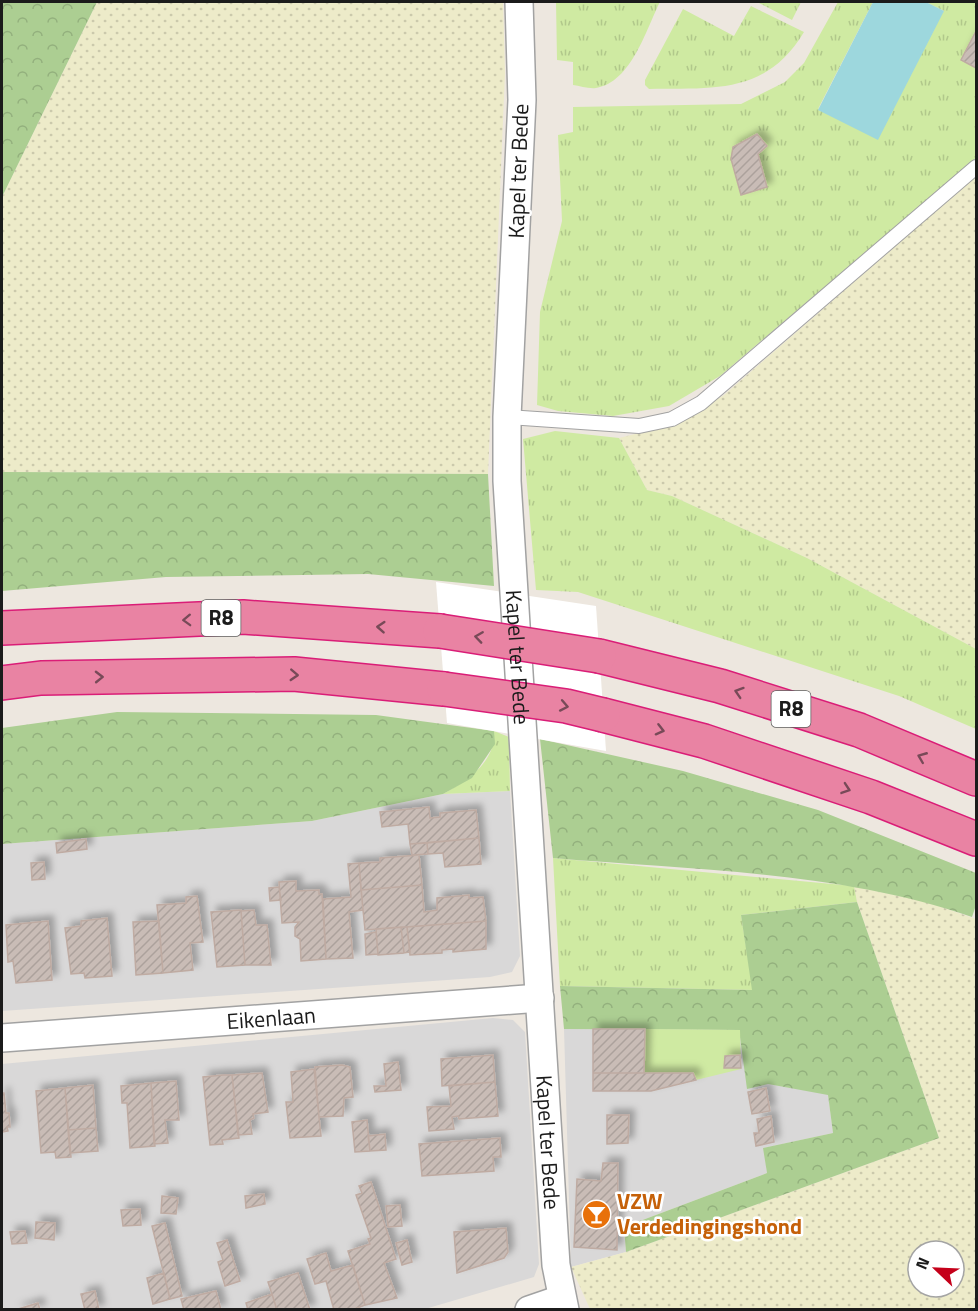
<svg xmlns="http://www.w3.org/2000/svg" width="978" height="1311" font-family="'Titillium Web',sans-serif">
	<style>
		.residential { fill: #d9d8d8 }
		.farmland { fill: url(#farmland-dots); fill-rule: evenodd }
		.grass { fill: url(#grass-tufts) }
		.forest { fill: url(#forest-crowns) }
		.garden { fill: #cfeaa2 }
		.water { fill: #9dd7dd }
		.pier { fill: #fff }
		.building { fill: url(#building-hatch); stroke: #bfaba2; stroke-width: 1.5; filter: url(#shadow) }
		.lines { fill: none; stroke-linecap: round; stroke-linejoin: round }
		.lane-casing { stroke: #a2a2a2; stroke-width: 16 }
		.street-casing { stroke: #a2a2a2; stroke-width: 30 }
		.highway-casing { stroke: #da1d77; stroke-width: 36 }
		.lane { stroke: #fff; stroke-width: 14 }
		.street { stroke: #fff; stroke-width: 27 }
		.highway { stroke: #e983a3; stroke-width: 33 }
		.highway-bridge-casing { stroke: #da1d77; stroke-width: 36; stroke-linecap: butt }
		.highway-bridge { stroke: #e983a3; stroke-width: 33 }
		.oneway { stroke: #784a58 }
		.labels { text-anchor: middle; stroke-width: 5; stroke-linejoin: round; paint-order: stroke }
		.shield { fill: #fff; stroke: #5f5f5f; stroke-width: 1.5 }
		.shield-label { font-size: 21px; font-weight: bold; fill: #1b1b1b }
		.street-label { font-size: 22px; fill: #1b1b1b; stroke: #fff }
		.food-label { font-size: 22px; font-weight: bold; fill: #c56008; stroke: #fff; text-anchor: start }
	</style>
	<defs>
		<pattern id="farmland-dots" width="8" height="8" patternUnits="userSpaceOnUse" patternTransform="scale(1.5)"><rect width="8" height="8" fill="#edebc9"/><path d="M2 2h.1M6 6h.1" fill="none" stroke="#cbc9ac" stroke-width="1.8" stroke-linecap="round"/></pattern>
		<pattern id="grass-tufts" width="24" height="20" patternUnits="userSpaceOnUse" patternTransform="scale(1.5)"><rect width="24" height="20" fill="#cfeaa2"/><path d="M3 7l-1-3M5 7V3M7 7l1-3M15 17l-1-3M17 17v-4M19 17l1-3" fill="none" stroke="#b1c88b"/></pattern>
		<pattern id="forest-crowns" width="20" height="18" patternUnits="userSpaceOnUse" patternTransform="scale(1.5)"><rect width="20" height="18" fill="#acce92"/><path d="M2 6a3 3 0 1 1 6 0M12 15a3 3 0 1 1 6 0" fill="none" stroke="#93b07d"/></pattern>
		<pattern id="building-hatch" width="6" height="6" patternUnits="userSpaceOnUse" patternTransform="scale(1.5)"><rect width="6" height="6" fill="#c9bcb6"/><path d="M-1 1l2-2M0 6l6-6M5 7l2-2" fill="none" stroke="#aca19c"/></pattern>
		<filter id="shadow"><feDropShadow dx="5.5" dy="-5.5" stdDeviation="3" flood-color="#0004"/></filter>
	</defs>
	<rect width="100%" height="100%" fill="#ede7df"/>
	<path class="residential" d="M510 791 520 956 512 972 490 977 2 1011V844L312 821 443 794Z
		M493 1018 513 1020 525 1032 539 1264 534 1277 425 1309H4L2 1301V1064Z
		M564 1029 740 1030 768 1084 828 1094 833 1133 764 1148 767 1173 624 1227 626 1252 571 1267Z"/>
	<path class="farmland" d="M97 2H503L505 73 488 474 2 472V197Z
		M976 176V649L807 558 672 496 647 490 619 438 679 423 724 395Z
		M854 886 927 902 976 919V1309H590L571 1267 626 1252 939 1138 857 902ZM918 1251H954V1287H918Z"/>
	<path class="grass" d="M556 2H660C646 29 632 82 596 88 589 89 580 86 573 85V62L557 60Z
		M757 2H801L792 20Z
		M838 2H873L818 109 944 11 926 2H976V31L961 60 976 68V158L720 376 669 406 613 416 558 411 537 405 540 312 562 221 558 135 573 132V107L741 104 785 82 804 63Z
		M751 6 804 32C766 95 714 88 649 89L645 85V80L683 9 734 36Z
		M555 431 619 438 647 490 672 496 807 558 976 649V729L899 696 578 592 536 590 523 439Z
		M494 731 509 737 510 791 443 794C468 780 496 762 494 731Z
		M553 858 854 886 857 902 741 915 753 990 560 986Z"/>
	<path class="forest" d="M2 2H97L2 197Z
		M2 472 488 474 494 586 368 574 166 577 2 591Z
		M117 712 376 715 494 731 495 744 472 778 443 794 312 821 2 844V728Z
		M540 739 683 771 818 810 976 873V905L972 917C839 871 692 870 553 858Z
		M857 902 939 1138 626 1252 624 1227 767 1173 763 1148 833 1133 828 1095 768 1084 747 1089 739 1030 564 1029 560 986 752 990 741 915Z"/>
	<path class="garden" d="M645 1029 740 1030 741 1069 651 1091 644 1073Z"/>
	<path class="water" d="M873 2H926L944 11 878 140 818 110Z"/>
	<path class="pier" d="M436 582 596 606 606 751 447 723Z"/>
	<path class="building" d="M976 31V68L961 60Z
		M757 134 767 146 758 154 767 187 741 195 731 159 733 147Z
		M429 807 430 818 440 817V813L476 810 479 838 410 844 408 824 382 827 380 812Z
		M479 838 481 864 445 867 443 853 428 854 427 843Z
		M86 839 87 849 57 853 56 843Z
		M427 843 428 854 412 855 410 844Z
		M419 855 422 885 361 890 359 863 380 862V858Z
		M44 862 45 879 32 880 31 863Z
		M359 863 363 910 349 912 353 958 326 959 323 899 351 897 348 864Z
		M296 881V891L319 890V894H322L326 959 301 961 300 939 295 936V927L299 922 282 923 279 882Z
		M422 885 424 912 437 910V898L469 895V898L483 897 486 921 365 930 361 890Z
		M279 887 281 900 270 901 269 888Z
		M197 896 203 942 190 943 193 970 163 973 157 905 186 903V897Z
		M241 910 245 965 217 967 211 912Z
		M254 910 256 925H267L271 965H245L241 911Z
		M107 918 112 976 85 978 84 973 71 974 65 928 81 926V921Z
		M48 921 52 980 16 983 13 961 8 962 6 925Z
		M159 921 163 973 136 975 133 922Z
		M486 921V949L453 952V949L442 950V953L410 955 407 927Z
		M401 927 404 953 378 955 376 929Z
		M401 927H407L410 952 404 953Z
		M376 932 378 954 366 955 365 934Z
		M593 1029H645L644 1073H593Z
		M493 1055 495 1082 442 1086 441 1059Z
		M740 1055 741 1068H724L725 1056Z
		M398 1062 401 1090 375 1092 374 1086H386L384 1064Z
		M342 1065 350 1067 353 1097 344 1098 343 1116 319 1117 315 1067Z
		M314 1069 321 1136 290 1138 286 1102H293L291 1072Z
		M262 1073 268 1112 253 1114 254 1118 250 1120 252 1134 238 1135 232 1075Z
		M593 1073H693L696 1080 651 1091H593Z
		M223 1075H232L239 1138 222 1140 223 1144 210 1145 203 1077Z
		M176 1081 179 1120H165L168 1143 154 1144 151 1083Z
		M495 1082 498 1116 459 1119 458 1116 452 1117 454 1129 429 1131 427 1107 451 1106 449 1086Z
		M151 1083 155 1146 130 1148 127 1103H122L121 1086Z
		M93 1085 96 1128 68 1130 65 1088Z
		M65 1088 71 1157 56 1158 55 1152 41 1153 36 1091Z
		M766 1088 770 1111 752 1114 748 1092Z
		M2 1093H4L6 1113H9L10 1127H7L8 1131 2 1132Z
		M607 1115H629L628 1143 607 1144Z
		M771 1116 774 1142 756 1146 754 1133H759L757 1119Z
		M367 1120 370 1151 355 1152 352 1122Z
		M96 1128 98 1151 70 1153 68 1130Z
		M385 1134 386 1150 370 1151 368 1136Z
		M500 1138 501 1157H493L494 1171 422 1176 419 1144Z
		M603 1163H618L617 1250 574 1247 577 1179 601 1181Z
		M371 1182 396 1259 384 1263 397 1298 365 1305 348 1251 370 1244 368 1239 371 1238 356 1195 362 1193 359 1186Z
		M264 1194 265 1204 246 1208 245 1196Z
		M162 1196 178 1198 176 1214 161 1213Z
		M400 1205 402 1226 388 1227 386 1206Z
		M140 1209 141 1225 123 1226 121 1210Z
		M36 1222 55 1223 54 1240 35 1238Z
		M165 1223 182 1296 170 1299 152 1226Z
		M506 1228 508 1252 504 1258 457 1273 454 1232Z
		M25 1231 27 1243 12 1244 10 1232Z
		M227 1240 240 1281 225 1286 218 1262 223 1260 217 1243Z
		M407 1240 412 1262 402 1265 396 1243Z
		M326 1253 331 1271 353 1265 365 1305 352 1310H334L326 1281 315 1284 307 1259Z
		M164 1273 170 1299 153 1304 147 1278Z
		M298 1273 310 1310H277L268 1282Z
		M95 1291 99 1310H85L81 1294Z
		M216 1291 221 1310H184L181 1299Z
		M272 1294 277 1310H248L246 1303Z
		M38 1303 40 1310H15Z"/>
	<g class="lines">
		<defs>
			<path id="lane" d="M507 417 639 426 672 419 701 403 976 167"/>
			<g id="street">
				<path id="s1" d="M519 2 522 100 507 417V481L556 1265 565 1310"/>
				<path id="s2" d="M2 1038 540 998"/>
				<path d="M529 1310 561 1299"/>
			</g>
			<path id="highway" d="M2 628 243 617 440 631
				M599 656 720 686 859 730 976 779
				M2 683 41 678 294 674 444 689
				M603 715 704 741 871 797 976 839"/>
		</defs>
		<use href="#lane" class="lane-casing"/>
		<use href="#street" class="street-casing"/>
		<use href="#highway" class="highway-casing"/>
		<use href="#lane" class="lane"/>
		<use href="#street" class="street"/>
		<use href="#highway" class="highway"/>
		<defs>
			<path id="highway-bridge" d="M440 631 599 656
				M444 689 566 706 603 715"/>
		</defs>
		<use href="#highway-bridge" class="highway-bridge-casing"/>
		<use href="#highway-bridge" class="highway-bridge"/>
	</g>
	<defs><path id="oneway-chevron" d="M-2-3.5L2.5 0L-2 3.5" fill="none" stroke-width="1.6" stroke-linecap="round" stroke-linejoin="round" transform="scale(1.5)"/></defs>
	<g class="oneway">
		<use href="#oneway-chevron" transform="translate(187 620) rotate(178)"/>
		<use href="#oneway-chevron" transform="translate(381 627) rotate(-176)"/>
		<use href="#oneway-chevron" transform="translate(479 637) rotate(-172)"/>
		<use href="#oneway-chevron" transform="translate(294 675) rotate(3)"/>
		<use href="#oneway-chevron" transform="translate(99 677) rotate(-1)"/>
		<use href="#oneway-chevron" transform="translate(739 692) rotate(-162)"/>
		<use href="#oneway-chevron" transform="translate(564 706) rotate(11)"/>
		<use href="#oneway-chevron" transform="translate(660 730) rotate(14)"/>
		<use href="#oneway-chevron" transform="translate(922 757) rotate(-158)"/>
		<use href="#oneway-chevron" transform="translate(846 789) rotate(19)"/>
	</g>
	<defs>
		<symbol id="bar-disc" viewBox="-11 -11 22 22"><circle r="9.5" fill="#e8710a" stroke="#fff"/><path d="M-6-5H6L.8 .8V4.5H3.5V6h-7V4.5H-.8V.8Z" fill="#fff"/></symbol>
	</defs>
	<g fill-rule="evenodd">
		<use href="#bar-disc" x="580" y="1198" width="33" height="33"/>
	</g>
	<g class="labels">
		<g class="shield">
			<rect x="201.5" y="600" width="39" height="36" rx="4.5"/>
			<rect x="771.5" y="691" width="39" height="36" rx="4.5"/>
		</g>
		<g class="shield-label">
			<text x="221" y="625">R8</text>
			<text x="791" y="716">R8</text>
		</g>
		<g class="street-label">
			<text transform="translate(518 171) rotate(-88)" y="8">Kapel ter Bede</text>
			<text dy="8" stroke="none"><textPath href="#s1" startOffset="656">Kapel ter Bede</textPath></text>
			<text dy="8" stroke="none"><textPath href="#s2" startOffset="270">Eikenlaan</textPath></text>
			<text dy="8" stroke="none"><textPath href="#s1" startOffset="1142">Kapel ter Bede</textPath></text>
		</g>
		<g class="food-label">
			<text x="617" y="1209">VZW<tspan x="617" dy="25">Verdedingingshond</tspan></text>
		</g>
	</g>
	<rect width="978" height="1311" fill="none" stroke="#1b1b1b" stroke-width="6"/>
	<g transform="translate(936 1269) rotate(293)"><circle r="28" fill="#ffffff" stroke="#a4a4a4" stroke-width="1.5"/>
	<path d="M0-4.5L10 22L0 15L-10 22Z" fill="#c5001a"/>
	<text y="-9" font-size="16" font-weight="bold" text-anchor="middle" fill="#1b1b1b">N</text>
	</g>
</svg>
